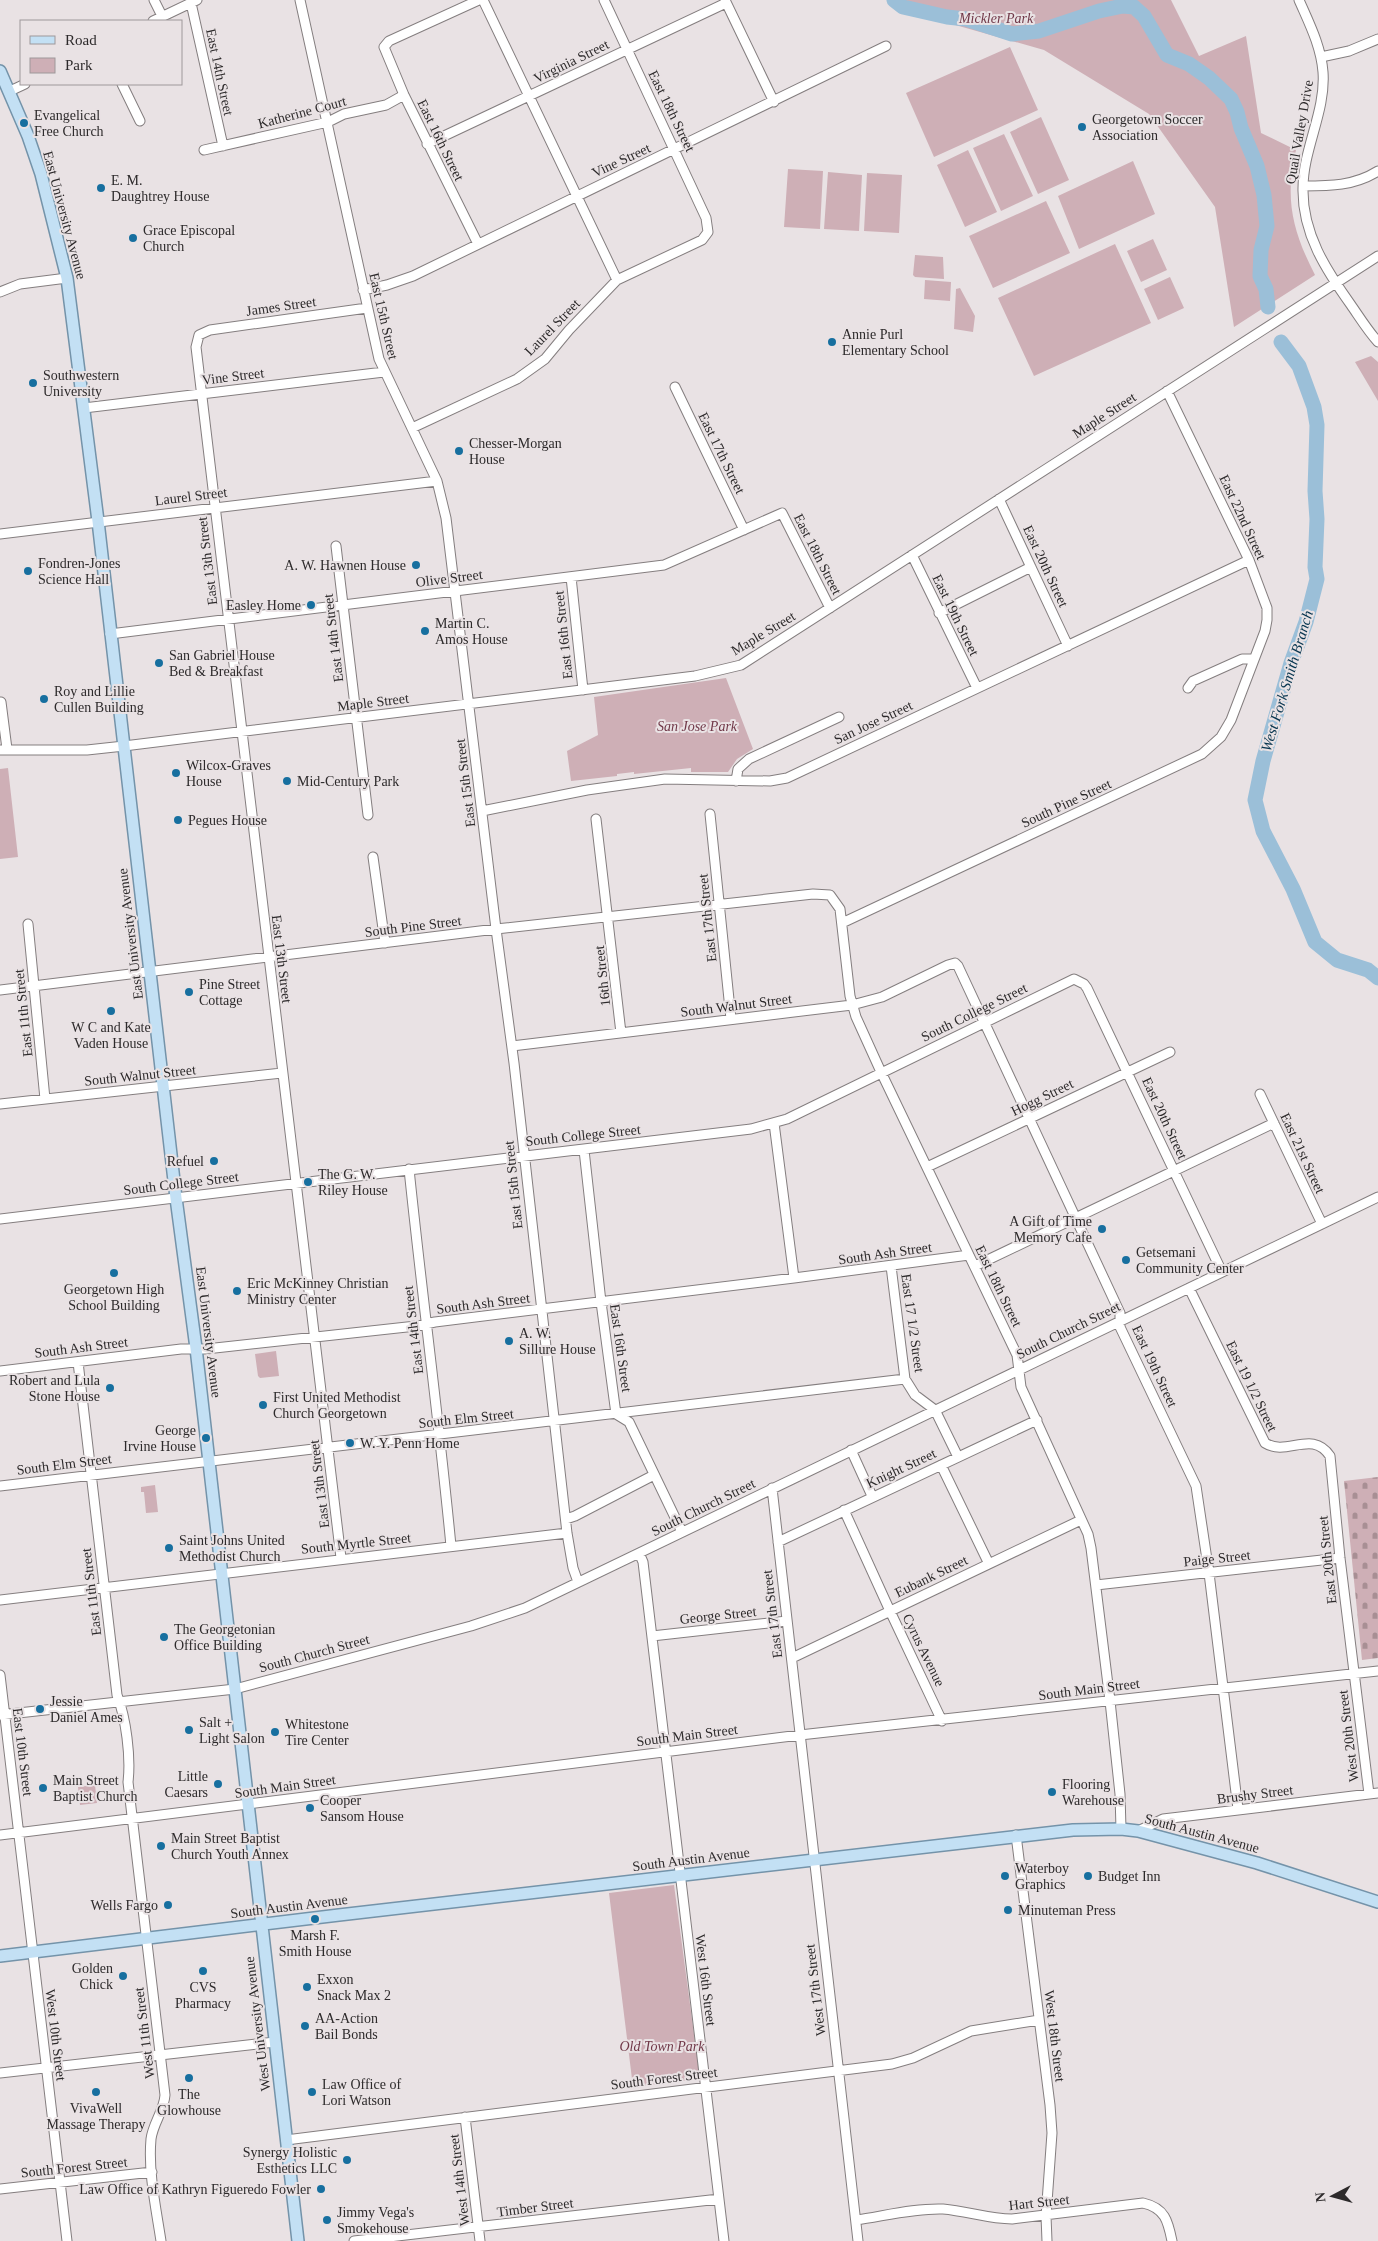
<svg xmlns="http://www.w3.org/2000/svg" width="1378" height="2241" font-family="'Times New Roman',serif">
	<style>
		.cemetery { fill: url(#cemetery-stones) }
		.green { fill: #ceafb6 }
		.lines { fill: none; stroke-linecap: round; stroke-linejoin: round }
		.river { stroke: #9bbfd8; stroke-width: 15 }
		.minor-casing { stroke: #847e7f; stroke-width: 11 }
		.major-casing { stroke: #7493a9; stroke-width: 14 }
		.minor { stroke: #fff; stroke-width: 9 }
		.major { stroke: #c3e0f4; stroke-width: 11 }
		.poi-dot { fill: #176f9f; stroke: #e9e2e4; stroke-width: 2 }
		.labels { text-anchor: middle; stroke-width: 4; stroke-linejoin: round; paint-order: stroke }
		.park-label { font-size: 14px; font-style: italic; fill: #703848; stroke: #e9e2e4 }
		.street-label { font-size: 14px; fill: #2d2a2b; stroke: #e9e2e4 }
		.poi-label { font-size: 14px; fill: #2d2a2b; stroke: #e9e2e4; text-anchor: start }
		.water-label { font-size: 15px; font-style: italic; fill: #083650; stroke: #e9e2e4 }
	</style>
	<defs>
		<pattern id="cemetery-stones" width="16" height="16" patternUnits="userSpaceOnUse" patternTransform="scale(1.25)"><rect width="16" height="16" fill="#ceafb6"/><path d="M2 7V4a2 2 0 0 1 4 0v3zM10 15v-3a2 2 0 0 1 4 0v3z" fill="#a88f94"/></pattern>
	</defs>
	<rect width="100%" height="100%" fill="#e9e2e4"/>
	<path class="cemetery" d="M1378 1477V1658L1362 1660 1344 1481Z"/>
	<path class="green" d="M894 0H1171L1199 56 1246 36 1261 133 1296 150C1284 199 1293 232 1315 275L1234 327 1215 207 1149 114 1044 50 906 11Z
		M1010 47 1038 110 934 157 906 93Z
		M1041 117 1069 180 1038 194 1010 132Z
		M1004 134 1033 196 1001 211 973 148Z
		M968 150 997 212 965 227 937 165Z
		M1133 161 1155 214 1079 249 1058 196Z
		M788 169 823 171 820 229 784 227Z
		M828 172 862 175 859 231 824 229Z
		M867 173 902 175 899 233 864 231Z
		M1046 201 1070 253 993 288 969 236Z
		M1153 239 1167 270 1141 282 1127 251Z
		M1115 244 1151 323 1034 376 998 298Z
		M915 255 943 257 944 279 915 277 913 275Z
		M1170 277 1184 308 1158 320 1144 289Z
		M925 280 951 282 950 301 924 299Z
		M960 288 975 316 973 332 954 329 956 289Z
		M1371 356 1378 362V401L1355 362Z
		M726 678 753 749 737 759 728 772H691V768L634 774V772L617 774V776L571 781 567 751 598 735 594 697Z
		M8 768 18 857 0 859V769Z
		M276 1351 279 1376 260 1378 258 1376 255 1354Z
		M155 1485 158 1512 146 1513 144 1492H141V1487Z
		M95 1785 97 1803 80 1805 78 1787Z
		M674 1885 700 2079 633 2087 609 1893Z"/>
	<g class="lines">
		<path class="river" d="M894 0 903 7 947 17 966 19 1012 34 1039 31 1099 11 1123 6 1134 7 1144 16 1167 55 1189 64 1209 78 1231 99 1237 112 1241 128 1257 166 1264 195 1267 226 1261 250 1260 276 1266 289 1268 307
			M1281 342 1299 366 1314 407 1317 425 1315 491 1317 519 1315 567 1317 579 1306 622 1291 663 1263 761 1255 800 1263 831 1293 889 1315 942 1337 960 1368 970 1378 978"/>
		<defs>
			<path id="minor" d="M154 0 162 16
				M300 0 379 359 437 481 446 518 496 929 514 1063 567 1533 573 1568 578 1582
				M483 0 617 280
				M725 0 774 102
				M1299 0C1309 23 1321 46 1323 72 1326 111 1303 149 1303 188 1302 233 1326 270 1351 305 1360 318 1368 331 1378 342
				M191 3 223 146
				M153 21 197 0
				M1321 57 1349 51 1378 39
				M122 84 140 121
				M10 91 25 84
				M427 144 726 3
				M204 150 328 122 344 114 386 105 404 95
				M1303 186C1330 186 1354 186 1378 171
				M478 244 404 95 384 47 389 41 479 0
				M363 290 387 285 413 276 886 46
				M0 292 20 284 67 278
				M675 387 744 530
				M84 408 384 372
				M412 428 517 379 545 359 569 330 617 280 702 240 708 232 706 218 604 0
				M999 499 1068 646
				M0 534 437 481
				M336 546 368 815
				M912 555 977 688
				M571 577 583 690
				M939 613 1031 567
				M110 634 664 565 782 513 830 608
				M1188 688 1193 681 1242 659H1253
				M1 702 7 749
				M0 750H87L124 746 695 676 741 665 1378 256
				M736 781 738 769 749 759 839 717
				M482 811 587 790 665 779 770 781 787 778 1249 560
				M710 814 731 1019
				M596 819 621 1033
				M373 857 385 943
				M842 923 1202 754 1221 737 1231 720 1265 631 1267 620V608L1249 560 1167 391
				M28 924 45 1099
				M0 990 496 929 813 894 830 895 840 909 850 996 856 1017 881 1072 1017 1355 1021 1387 1088 1534 1091 1548 1110 1701 1120 1794 1121 1829
				M512 1046 852 1005 882 997 948 965 955 963 958 966 1120 1313V1327L1196 1486 1209 1573 1238 1809
				M1260 1094 1322 1224
				M0 1104 282 1073
				M774 1123 794 1278
				M584 1150 601 1302 616 1414 629 1422 682 1532
				M927 1167 1170 1052
				M409 1169C422 1295 439 1420 451 1546
				M0 1219 751 1129 787 1119 1074 979 1084 984 1087 988 1222 1272
				M891 1266 905 1379 915 1395 935 1410 958 1457
				M975 1266 1274 1123
				M1189 1288 1265 1443C1287 1457 1312 1429 1330 1456L1340 1558 1369 1794
				M78 1362 117 1695C126 1718 131 1757 128 1782L165 2095C164 2111 153 2123 151 2139 148 2172 156 2208 161 2241
				M0 1371 181 1349H206L416 1326 435 1322 794 1278 969 1255
				M851 1450 872 1496
				M941 1465 989 1564
				M0 1486 905 1379
				M772 1488 858 2241
				M844 1510 890 1611 942 1721
				M566 1519 575 1516 654 1475
				M778 1542 1037 1420
				M639 1553 643 1562 724 2241
				M341 1558 196 347 199 335 210 330 367 308
				M1096 1585 1340 1558
				M0 1600 567 1533
				M652 1636 787 1621
				M792 1658 1081 1520
				M0 1675 67 2241
				M0 1715 235 1689 471 1626 525 1608 1378 1197
				M1138 1831 1163 1819 1180 1817 1378 1793
				M0 1835 800 1735 1378 1671
				M1016 1835 1050 2105 1052 2133 1046 2216 1047 2241
				M0 2073 275 2042
				M465 2117 480 2241
				M286 2140 892 2064 913 2058 971 2031 1039 2020
				M0 2189 152 2172
				M856 2220C884 2216 915 2208 943 2209 967 2211 989 2219 1012 2219L1143 2203C1165 2208 1168 2221 1172 2241
				M354 2241 719 2199"/>
			<path id="major" d="M0 71 28 136 41 174 67 278 98 521 176 1198 196 1348 298 2241
				M0 1956 339 1915 1073 1830 1121 1829 1138 1831 1257 1863 1378 1902"/>
		</defs>
		<use href="#minor" class="minor-casing"/>
		<use href="#major" class="major-casing"/>
		<use href="#minor" class="minor"/>
		<use href="#major" class="major"/>
	</g>
	<g class="poi-dot">
		<circle cx="24" cy="123" r="5"/>
		<circle cx="1082" cy="127" r="5"/>
		<circle cx="101" cy="188" r="5"/>
		<circle cx="133" cy="238" r="5"/>
		<circle cx="832" cy="342" r="5"/>
		<circle cx="33" cy="383" r="5"/>
		<circle cx="459" cy="451" r="5"/>
		<circle cx="416" cy="565" r="5"/>
		<circle cx="28" cy="571" r="5"/>
		<circle cx="311" cy="605" r="5"/>
		<circle cx="425" cy="631" r="5"/>
		<circle cx="159" cy="663" r="5"/>
		<circle cx="44" cy="699" r="5"/>
		<circle cx="176" cy="773" r="5"/>
		<circle cx="287" cy="781" r="5"/>
		<circle cx="178" cy="820" r="5"/>
		<circle cx="189" cy="992" r="5"/>
		<circle cx="111" cy="1011" r="5"/>
		<circle cx="214" cy="1161" r="5"/>
		<circle cx="308" cy="1182" r="5"/>
		<circle cx="1102" cy="1229" r="5"/>
		<circle cx="1126" cy="1260" r="5"/>
		<circle cx="114" cy="1273" r="5"/>
		<circle cx="237" cy="1291" r="5"/>
		<circle cx="509" cy="1341" r="5"/>
		<circle cx="110" cy="1388" r="5"/>
		<circle cx="263" cy="1405" r="5"/>
		<circle cx="206" cy="1438" r="5"/>
		<circle cx="350" cy="1443" r="5"/>
		<circle cx="169" cy="1548" r="5"/>
		<circle cx="164" cy="1637" r="5"/>
		<circle cx="40" cy="1709" r="5"/>
		<circle cx="189" cy="1730" r="5"/>
		<circle cx="275" cy="1732" r="5"/>
		<circle cx="218" cy="1784" r="5"/>
		<circle cx="43" cy="1788" r="5"/>
		<circle cx="1052" cy="1792" r="5"/>
		<circle cx="310" cy="1808" r="5"/>
		<circle cx="161" cy="1846" r="5"/>
		<circle cx="1005" cy="1876" r="5"/>
		<circle cx="1088" cy="1876" r="5"/>
		<circle cx="168" cy="1905" r="5"/>
		<circle cx="1008" cy="1910" r="5"/>
		<circle cx="315" cy="1919" r="5"/>
		<circle cx="203" cy="1971" r="5"/>
		<circle cx="123" cy="1976" r="5"/>
		<circle cx="307" cy="1987" r="5"/>
		<circle cx="305" cy="2026" r="5"/>
		<circle cx="189" cy="2078" r="5"/>
		<circle cx="96" cy="2092" r="5"/>
		<circle cx="312" cy="2092" r="5"/>
		<circle cx="347" cy="2160" r="5"/>
		<circle cx="321" cy="2189" r="5"/>
		<circle cx="327" cy="2220" r="5"/>
	</g>
	<g class="labels">
		<g class="park-label">
			<text x="996" y="23">Mickler Park</text>
			<text x="697" y="731">San Jose Park</text>
			<text x="662" y="2051">Old Town Park</text>
		</g>
		<g class="street-label">
			<text transform="translate(571 61) rotate(-26)" y="5">Virginia Street</text>
			<text transform="translate(220 72) rotate(78)" y="5">East 14th Street</text>
			<text transform="translate(672 111) rotate(64)" y="5">East 18th Street</text>
			<text transform="translate(302 112) rotate(-15)" y="5">Katherine Court</text>
			<text transform="translate(1299 132) rotate(-80)" y="5">Quail Valley Drive</text>
			<text transform="translate(441 140) rotate(64)" y="5">East 16th Street</text>
			<text transform="translate(621 160) rotate(-25)" y="5">Vine Street</text>
			<text transform="translate(65 215) rotate(75)" y="5">East University Avenue</text>
			<text transform="translate(281 306) rotate(-8)" y="5">James Street</text>
			<text transform="translate(384 316) rotate(77)" y="5">East 15th Street</text>
			<text transform="translate(552 327) rotate(-46)" y="5">Laurel Street</text>
			<text transform="translate(233 376) rotate(-7)" y="5">Vine Street</text>
			<text transform="translate(1104 415) rotate(-33)" y="5">Maple Street</text>
			<text transform="translate(722 453) rotate(64)" y="5">East 17th Street</text>
			<text transform="translate(191 496) rotate(-7)" y="5">Laurel Street</text>
			<text transform="translate(1243 517) rotate(65)" y="5">East 22nd Street</text>
			<text transform="translate(818 554) rotate(63)" y="5">East 18th Street</text>
			<text transform="translate(207 561) rotate(-97)" y="5">East 13th Street</text>
			<text transform="translate(1046 566) rotate(65)" y="5">East 20th Street</text>
			<text transform="translate(449 578) rotate(-7)" y="5">Olive Street</text>
			<text transform="translate(956 615) rotate(64)" y="5">East 19th Street</text>
			<text transform="translate(763 633) rotate(-31)" y="5">Maple Street</text>
			<text transform="translate(563 635) rotate(-96)" y="5">East 16th Street</text>
			<text transform="translate(333 638) rotate(-97)" y="5">East 14th Street</text>
			<text transform="translate(373 702) rotate(-7)" y="5">Maple Street</text>
			<text transform="translate(873 722) rotate(-25)" y="5">San Jose Street</text>
			<text transform="translate(465 783) rotate(-97)" y="5">East 15th Street</text>
			<text transform="translate(1066 803) rotate(-25)" y="5">South Pine Street</text>
			<text transform="translate(707 918) rotate(-96)" y="5">East 17th Street</text>
			<text transform="translate(413 926) rotate(-7)" y="5">South Pine Street</text>
			<text transform="translate(130 934) rotate(-97)" y="5">East University Avenue</text>
			<text transform="translate(282 959) rotate(83)" y="5">East 13th Street</text>
			<text transform="translate(602 976) rotate(-96)" y="5">16th Street</text>
			<text transform="translate(736 1005) rotate(-7)" y="5">South Walnut Street</text>
			<text transform="translate(974 1012) rotate(-26)" y="5">South College Street</text>
			<text transform="translate(23 1013) rotate(-96)" y="5">East 11th Street</text>
			<text transform="translate(140 1075) rotate(-6)" y="5">South Walnut Street</text>
			<text transform="translate(1042 1097) rotate(-26)" y="5">Hogg Street</text>
			<text transform="translate(1165 1118) rotate(65)" y="5">East 20th Street</text>
			<text transform="translate(583 1135) rotate(-6)" y="5">South College Street</text>
			<text transform="translate(1303 1153) rotate(65)" y="5">East 21st Street</text>
			<text transform="translate(181 1183) rotate(-7)" y="5">South College Street</text>
			<text transform="translate(513 1185) rotate(-96)" y="5">East 15th Street</text>
			<text transform="translate(885 1253) rotate(-8)" y="5">South Ash Street</text>
			<text transform="translate(999 1286) rotate(64)" y="5">East 18th Street</text>
			<text transform="translate(483 1303) rotate(-7)" y="5">South Ash Street</text>
			<text transform="translate(913 1323) rotate(82)" y="5">East 17 1/2 Street</text>
			<text transform="translate(413 1330) rotate(-97)" y="5">East 14th Street</text>
			<text transform="translate(1068 1330) rotate(-26)" y="5">South Church Street</text>
			<text transform="translate(209 1332) rotate(83)" y="5">East University Avenue</text>
			<text transform="translate(81 1347) rotate(-7)" y="5">South Ash Street</text>
			<text transform="translate(621 1348) rotate(82)" y="5">East 16th Street</text>
			<text transform="translate(1155 1366) rotate(65)" y="5">East 19th Street</text>
			<text transform="translate(1252 1386) rotate(64)" y="5">East 19 1/2 Street</text>
			<text transform="translate(466 1418) rotate(-6)" y="5">South Elm Street</text>
			<text transform="translate(64 1464) rotate(-7)" y="5">South Elm Street</text>
			<text transform="translate(901 1468) rotate(-25)" y="5">Knight Street</text>
			<text transform="translate(319 1484) rotate(-97)" y="5">East 13th Street</text>
			<text transform="translate(703 1507) rotate(-26)" y="5">South Church Street</text>
			<text transform="translate(356 1543) rotate(-6)" y="5">South Myrtle Street</text>
			<text transform="translate(1217 1558) rotate(-6)" y="5">Paige Street</text>
			<text transform="translate(1327 1560) rotate(-96)" y="5">East 20th Street</text>
			<text transform="translate(931 1576) rotate(-26)" y="5">Eubank Street</text>
			<text transform="translate(91 1592) rotate(-97)" y="5">East 11th Street</text>
			<text transform="translate(772 1614) rotate(-97)" y="5">East 17th Street</text>
			<text transform="translate(718 1615) rotate(-6)" y="5">George Street</text>
			<text transform="translate(924 1650) rotate(64)" y="5">Cyrus Avenue</text>
			<text transform="translate(314 1653) rotate(-15)" y="5">South Church Street</text>
			<text transform="translate(1089 1689) rotate(-7)" y="5">South Main Street</text>
			<text transform="translate(687 1735) rotate(-7)" y="5">South Main Street</text>
			<text transform="translate(1348 1736) rotate(-97)" y="5">West 20th Street</text>
			<text transform="translate(23 1752) rotate(83)" y="5">East 10th Street</text>
			<text transform="translate(285 1786) rotate(-8)" y="5">South Main Street</text>
			<text transform="translate(1255 1794) rotate(-7)" y="5">Brushy Street</text>
			<text transform="translate(1202 1833) rotate(15)" y="5">South Austin Avenue</text>
			<text transform="translate(691 1859) rotate(-7)" y="5">South Austin Avenue</text>
			<text transform="translate(289 1906) rotate(-7)" y="5">South Austin Avenue</text>
			<text transform="translate(706 1980) rotate(83)" y="5">West 16th Street</text>
			<text transform="translate(815 1990) rotate(-97)" y="5">West 17th Street</text>
			<text transform="translate(257 2024) rotate(-97)" y="5">West University Avenue</text>
			<text transform="translate(144 2033) rotate(-97)" y="5">West 11th Street</text>
			<text transform="translate(56 2035) rotate(83)" y="5">West 10th Street</text>
			<text transform="translate(1055 2036) rotate(83)" y="5">West 18th Street</text>
			<text transform="translate(664 2078) rotate(-7)" y="5">South Forest Street</text>
			<text transform="translate(74 2167) rotate(-6)" y="5">South Forest Street</text>
			<text transform="translate(459 2180) rotate(-97)" y="5">West 14th Street</text>
			<text transform="translate(1039 2202) rotate(-6)" y="5">Hart Street</text>
			<text transform="translate(535 2207) rotate(-7)" y="5">Timber Street</text>
		</g>
		<g class="poi-label">
			<text x="34" y="120">Evangelical<tspan x="34" dy="16">Free Church</tspan></text>
			<text x="1092" y="124">Georgetown Soccer<tspan x="1092" dy="16">Association</tspan></text>
			<text x="111" y="185">E. M.<tspan x="111" dy="16">Daughtrey House</tspan></text>
			<text x="143" y="235">Grace Episcopal<tspan x="143" dy="16">Church</tspan></text>
			<text x="842" y="339">Annie Purl<tspan x="842" dy="16">Elementary School</tspan></text>
			<text x="43" y="380">Southwestern<tspan x="43" dy="16">University</tspan></text>
			<text x="469" y="448">Chesser-Morgan<tspan x="469" dy="16">House</tspan></text>
			<text x="38" y="568">Fondren-Jones<tspan x="38" dy="16">Science Hall</tspan></text>
			<text x="406" y="570" text-anchor="end">A. W. Hawnen House</text>
			<text x="301" y="610" text-anchor="end">Easley Home</text>
			<text x="435" y="628">Martin C.<tspan x="435" dy="16">Amos House</tspan></text>
			<text x="169" y="660">San Gabriel House<tspan x="169" dy="16">Bed &amp; Breakfast</tspan></text>
			<text x="54" y="696">Roy and Lillie<tspan x="54" dy="16">Cullen Building</tspan></text>
			<text x="186" y="770">Wilcox-Graves<tspan x="186" dy="16">House</tspan></text>
			<text x="297" y="786">Mid-Century Park</text>
			<text x="188" y="825">Pegues House</text>
			<text x="199" y="989">Pine Street<tspan x="199" dy="16">Cottage</tspan></text>
			<text x="111" y="1032" text-anchor="middle">W C and Kate<tspan x="111" dy="16">Vaden House</tspan></text>
			<text x="204" y="1166" text-anchor="end">Refuel</text>
			<text x="318" y="1179">The G. W.<tspan x="318" dy="16">Riley House</tspan></text>
			<text x="1092" y="1226" text-anchor="end">A Gift of Time<tspan x="1092" dy="16">Memory Cafe</tspan></text>
			<text x="1136" y="1257">Getsemani<tspan x="1136" dy="16">Community Center</tspan></text>
			<text x="247" y="1288">Eric McKinney Christian<tspan x="247" dy="16">Ministry Center</tspan></text>
			<text x="114" y="1294" text-anchor="middle">Georgetown High<tspan x="114" dy="16">School Building</tspan></text>
			<text x="519" y="1338">A. W.<tspan x="519" dy="16">Sillure House</tspan></text>
			<text x="100" y="1385" text-anchor="end">Robert and Lula<tspan x="100" dy="16">Stone House</tspan></text>
			<text x="273" y="1402">First United Methodist<tspan x="273" dy="16">Church Georgetown</tspan></text>
			<text x="196" y="1435" text-anchor="end">George<tspan x="196" dy="16">Irvine House</tspan></text>
			<text x="360" y="1448">W. Y. Penn Home</text>
			<text x="179" y="1545">Saint Johns United<tspan x="179" dy="16">Methodist Church</tspan></text>
			<text x="174" y="1634">The Georgetonian<tspan x="174" dy="16">Office Building</tspan></text>
			<text x="50" y="1706">Jessie<tspan x="50" dy="16">Daniel Ames</tspan></text>
			<text x="199" y="1727">Salt +<tspan x="199" dy="16">Light Salon</tspan></text>
			<text x="285" y="1729">Whitestone<tspan x="285" dy="16">Tire Center</tspan></text>
			<text x="208" y="1781" text-anchor="end">Little<tspan x="208" dy="16">Caesars</tspan></text>
			<text x="53" y="1785">Main Street<tspan x="53" dy="16">Baptist Church</tspan></text>
			<text x="1062" y="1789">Flooring<tspan x="1062" dy="16">Warehouse</tspan></text>
			<text x="320" y="1805">Cooper<tspan x="320" dy="16">Sansom House</tspan></text>
			<text x="171" y="1843">Main Street Baptist<tspan x="171" dy="16">Church Youth Annex</tspan></text>
			<text x="1015" y="1873">Waterboy<tspan x="1015" dy="16">Graphics</tspan></text>
			<text x="1098" y="1881">Budget Inn</text>
			<text x="158" y="1910" text-anchor="end">Wells Fargo</text>
			<text x="1018" y="1915">Minuteman Press</text>
			<text x="315" y="1940" text-anchor="middle">Marsh F.<tspan x="315" dy="16">Smith House</tspan></text>
			<text x="113" y="1973" text-anchor="end">Golden<tspan x="113" dy="16">Chick</tspan></text>
			<text x="317" y="1984">Exxon<tspan x="317" dy="16">Snack Max 2</tspan></text>
			<text x="203" y="1992" text-anchor="middle">CVS<tspan x="203" dy="16">Pharmacy</tspan></text>
			<text x="315" y="2023">AA-Action<tspan x="315" dy="16">Bail Bonds</tspan></text>
			<text x="322" y="2089">Law Office of<tspan x="322" dy="16">Lori Watson</tspan></text>
			<text x="189" y="2099" text-anchor="middle">The<tspan x="189" dy="16">Glowhouse</tspan></text>
			<text x="96" y="2113" text-anchor="middle">VivaWell<tspan x="96" dy="16">Massage Therapy</tspan></text>
			<text x="337" y="2157" text-anchor="end">Synergy Holistic<tspan x="337" dy="16">Esthetics LLC</tspan></text>
			<text x="311" y="2194" text-anchor="end">Law Office of Kathryn Figueredo Fowler</text>
			<text x="337" y="2217">Jimmy Vega's<tspan x="337" dy="16">Smokehouse</tspan></text>
		</g>
		<g class="water-label">
			<text transform="translate(1287 681) rotate(-73)" y="5">West Fork Smith Branch</text>
		</g>
	</g>
	<rect x="20" y="20" width="162" height="65" fill="#e9e2e4" stroke="#9e989a"/>
	<rect x="30" y="36" width="25" height="8" fill="#c3e0f4" stroke="#9e989a"/>
	<text x="65" y="45" font-size="15" fill="#2d2a2b">Road</text>
	<rect x="30" y="58" width="25" height="15" fill="#ceafb6" stroke="#9e989a"/>
	<text x="65" y="70" font-size="15" fill="#2d2a2b">Park</text>
	<g transform="translate(1333 2196) rotate(264)" stroke="#e9e2e4" stroke-width="4" paint-order="stroke">
	<path d="M0-4L9 19L0 12L-9 19Z" fill="#2d2a2b"/>
	<text y="-8" font-size="14" font-weight="bold" text-anchor="middle" fill="#2d2a2b">N</text>
	</g>
</svg>
